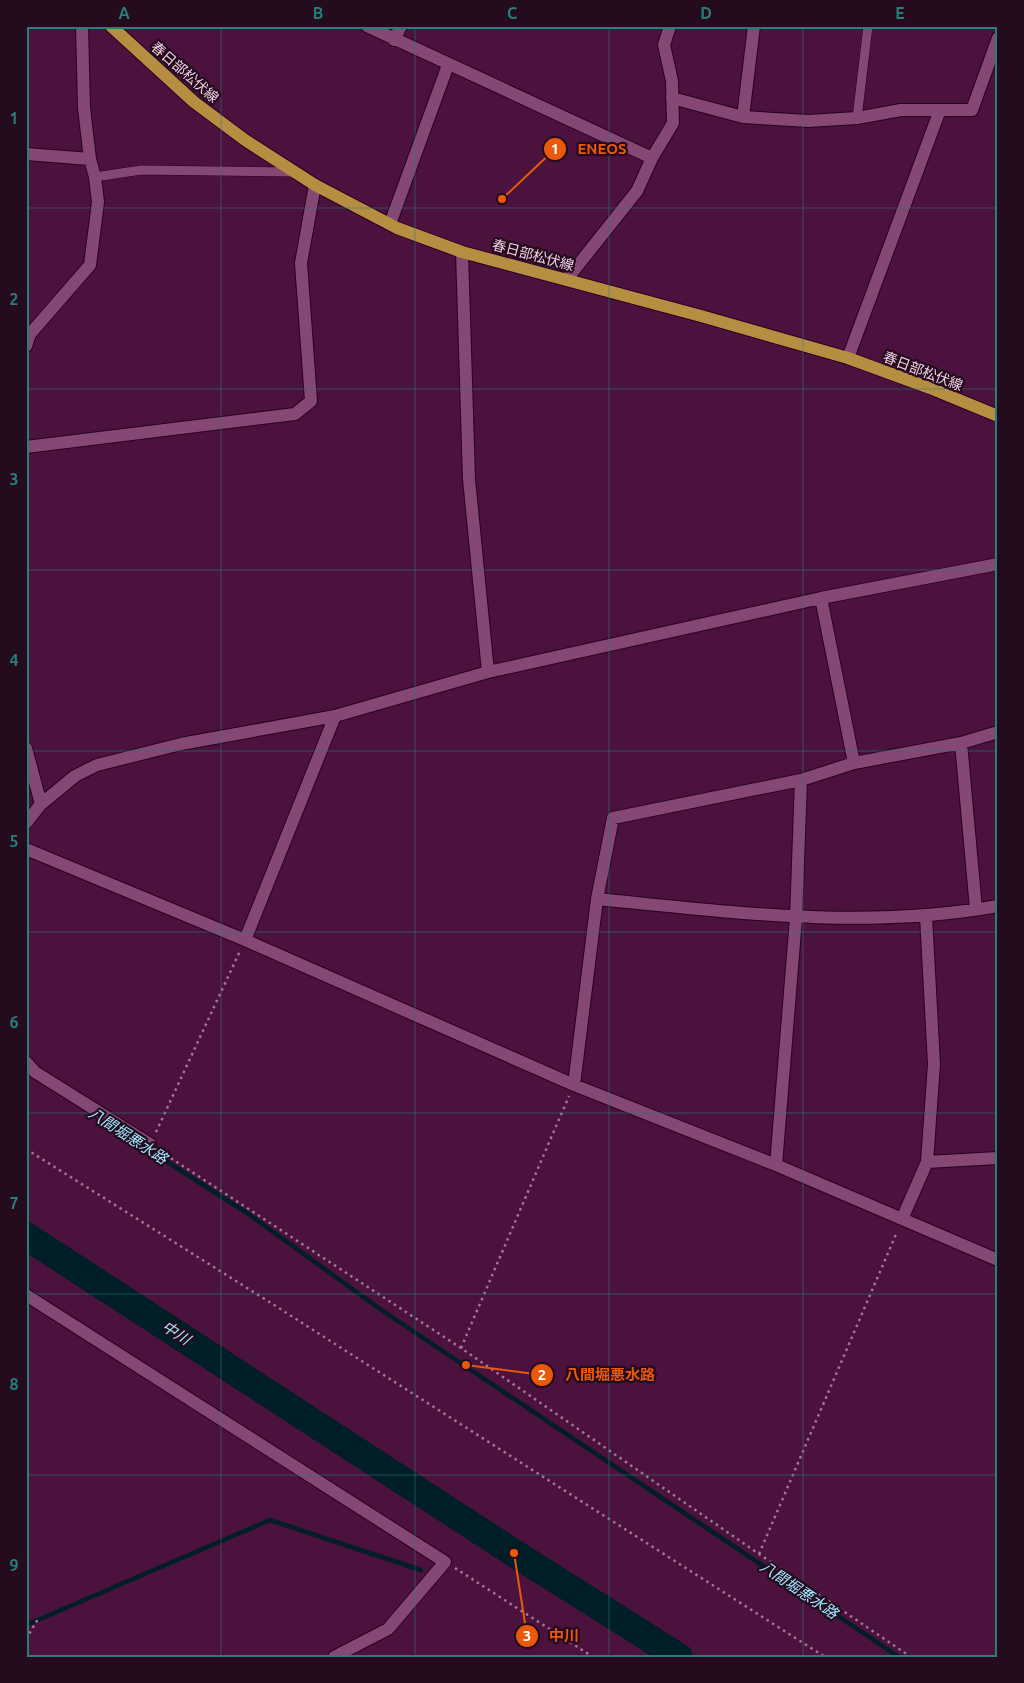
<svg xmlns="http://www.w3.org/2000/svg" width="1024" height="1683" font-family="Ubuntu,'Noto Sans JP',sans-serif">
	<style>
		.lines { fill: none; stroke-linecap: round; stroke-linejoin: round }
		.stream { stroke: #001e26; stroke-width: 4.5 }
		.river { stroke: #001e26; stroke-width: 28 }
		.lane-casing { stroke: #2a0121; stroke-width: 10 }
		.street-casing { stroke: #2a0121; stroke-width: 14 }
		.primary-casing { stroke: #2a0121; stroke-width: 14 }
		.path { stroke: #a37596; stroke-width: 2.5; stroke-dasharray: 2.5 4; stroke-linecap: butt }
		.lane { stroke: #854773; stroke-width: 9 }
		.street { stroke: #854773; stroke-width: 12 }
		.primary { stroke: #b68e42; stroke-width: 12 }
		.grid { fill: none; stroke: #267f7a; stroke-width: 1; stroke-opacity: 0.55 }
		.labels { text-anchor: middle; stroke-width: 4.5; stroke-linejoin: round; paint-order: stroke }
		.street-label { font-size: 14px; fill: #f5d1e8; stroke: #240b1d }
		.water-label { font-size: 15px; font-style: italic; fill: #9ee8fe; stroke: #240b1d }
		.leader { fill: none; stroke: #e8590c; stroke-width: 2 }
		.callout-dot { fill: #e8590c; stroke: #240b1d; stroke-width: 2 }
		.mark-label { font-size: 15px; text-anchor: middle; font-weight: bold; fill: #fff }
		.callout-label { font-size: 15px; text-anchor: middle; font-weight: bold; fill: #e8590c; stroke: #240b1d; stroke-width: 4.5; stroke-linejoin: round; paint-order: stroke }
		.neatline { fill: none; stroke: #267f7a; stroke-width: 2 }
		.grid-label { font-size: 16px; text-anchor: middle; font-weight: bold; fill: #267f7a }
	</style>
	<rect width="100%" height="100%" fill="#4b123d"/>
	<g class="lines">
		<path class="stream" d="M144 1147 247 1213 380 1309 899 1657
			M26 1625 270 1520 421 1570"/>
		<path class="river" d="M26 1236 514 1553 679 1657"/>
		<defs>
			<path id="lane" d="M857 118 868 26
				M95 177 141 170 295 172"/>
			<path id="street" d="M367 26 652 158
				M394 40 401 26
				M672 98 743 117 808 121 857 118 901 110H972L998 38
				M743 117 754 26
				M26 154 90 159
				M390 224 448 65
				M462 252 469 479 488 672
				M567 279 637 191 652 158 673 123 672 81 664 45 670 26
				M26 346 30 334 90 265 98 202 95 177 90 159 84 108 82 26
				M848 358 940 110
				M26 447 295 414 311 401 301 263 315 185
				M821 598 854 763
				M961 743 976 909
				M26 748 41 804
				M26 823 41 804 75 776 97 765 181 744 335 716 488 672 821 598 998 564
				M26 849 245 940 574 1085 776 1165 998 1260
				M597 899C730 912 865 930 998 906
				M245 940 335 716
				M26 1062 35 1072 150 1144
				M574 1085 597 899 613 818 801 780 854 763 961 743 998 732
				M927 1162 998 1158
				M776 1165 796 918 801 780
				M902 1219 927 1162 934 1064 926 916
				M26 1295 445 1562 388 1629 334 1657"/>
			<path id="primary" d="M111 26 194 102 245 140 315 185 397 228 462 252 701 316 848 358 930 388 998 416"/>
		</defs>
		<use href="#lane" class="lane-casing"/>
		<use href="#street" class="street-casing"/>
		<use href="#primary" class="primary-casing"/>
		<path class="path" d="M156 1132 240 951
			M26 1149 271 1303 825 1657
			M160 1151 461 1348 759 1554 911 1657
			M461 1348 569 1096
			M759 1554 897 1232
			M455 1568 593 1657
			M26 1639 38 1619"/>
		<use href="#lane" class="lane"/>
		<use href="#street" class="street"/>
		<use href="#primary" class="primary"/>
	</g>
	<path class="grid" d="M221 26V1657M415 26V1657M609 26V1657M803 26V1657M26 208H998M26 389H998M26 570H998M26 751H998M26 932H998M26 1113H998M26 1294H998M26 1475H998"/>
	<g class="labels">
		<g class="street-label">
			<text transform="translate(185 72) rotate(41)" y="5">春日部松伏線</text>
			<text transform="translate(533 255) rotate(15)" y="5">春日部松伏線</text>
			<text transform="translate(923 371) rotate(21)" y="5">春日部松伏線</text>
		</g>
		<g class="water-label">
			<text transform="translate(128 1136) rotate(33)" y="5">八間堀悪水路</text>
			<text transform="translate(176 1333) rotate(33)" y="5">中川</text>
			<text transform="translate(799 1590) rotate(34)" y="5">八間堀悪水路</text>
		</g>
	</g>
	<path class="leader" d="M502 199L555 149M466 1365L542 1375M514 1553L527 1636"/>
	<g class="callout-dot">
		<circle cx="502" cy="199" r="5"/>
		<circle cx="466" cy="1365" r="5"/>
		<circle cx="514" cy="1553" r="5"/>
		<circle cx="555" cy="149" r="12"/>
		<circle cx="542" cy="1375" r="12"/>
		<circle cx="527" cy="1636" r="12"/>
	</g>
	<g class="mark-label">
		<text x="555" y="154">1</text>
		<text x="542" y="1380">2</text>
		<text x="527" y="1641">3</text>
	</g>
	<g class="callout-label">
		<text x="602" y="154">ENEOS</text>
		<text x="610" y="1380">八間堀悪水路</text>
		<text x="564" y="1641">中川</text>
	</g>
	<rect width="1024" height="1683" fill="none" stroke="#240b1d" stroke-width="55"/>
	<rect x="28" y="28" width="968" height="1628" class="neatline"/>
	<g class="grid-label">
		<text x="124" y="19">A</text>
		<text x="318" y="19">B</text>
		<text x="512" y="19">C</text>
		<text x="706" y="19">D</text>
		<text x="900" y="19">E</text>
		<text x="14" y="124">1</text>
		<text x="14" y="305">2</text>
		<text x="14" y="485">3</text>
		<text x="14" y="666">4</text>
		<text x="14" y="847">5</text>
		<text x="14" y="1028">6</text>
		<text x="14" y="1209">7</text>
		<text x="14" y="1390">8</text>
		<text x="14" y="1571">9</text>
	</g>
</svg>
